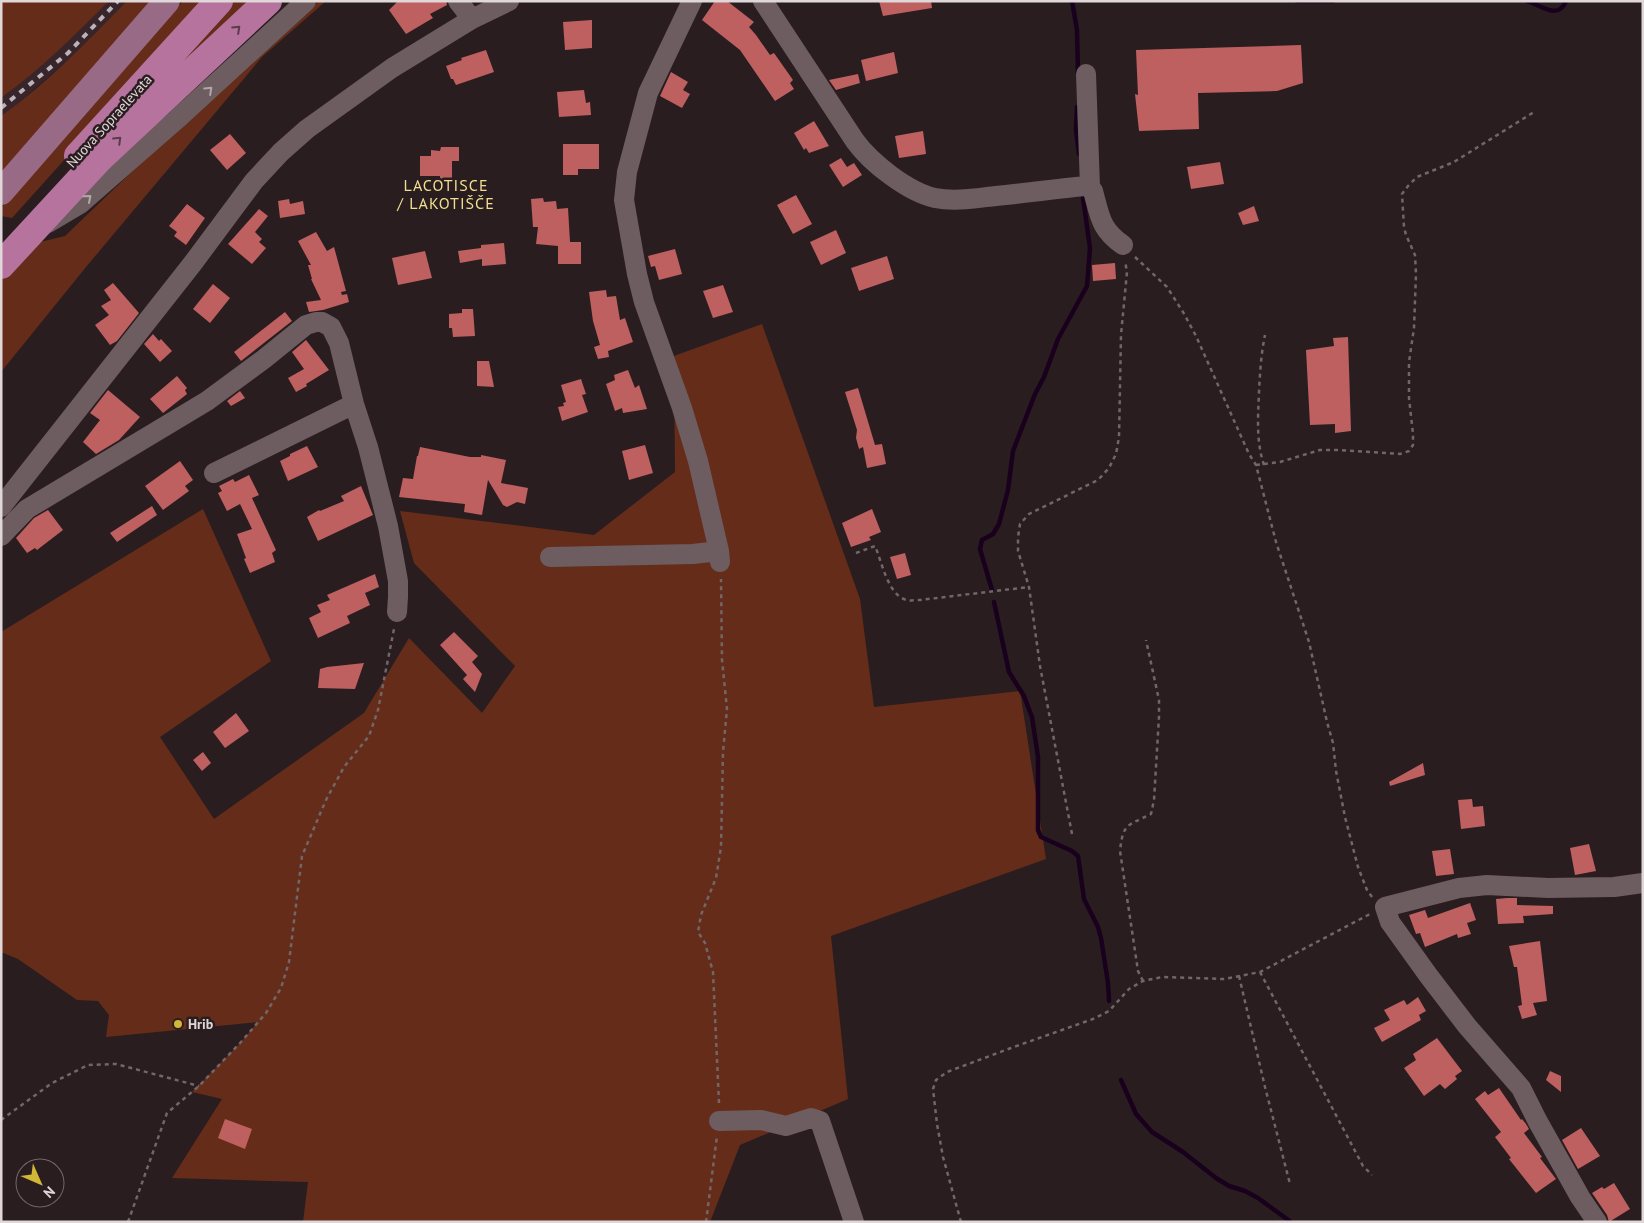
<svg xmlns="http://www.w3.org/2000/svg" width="1644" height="1223" font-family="'PT Sans',sans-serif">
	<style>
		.built { fill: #38252b }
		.green { fill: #652d19 }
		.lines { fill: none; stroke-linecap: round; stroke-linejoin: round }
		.stream { stroke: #19001d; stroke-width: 4.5 }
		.building { fill: #be5f60 }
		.path { stroke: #716669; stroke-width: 2.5; stroke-dasharray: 4 4; stroke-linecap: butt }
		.minor { stroke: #6d5d61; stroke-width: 20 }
		.major { stroke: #996a85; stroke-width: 26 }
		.highway { stroke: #b6739d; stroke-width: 28 }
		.rail { stroke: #bdb3b6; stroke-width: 4; stroke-dasharray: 6 6; stroke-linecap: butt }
		.oneway { stroke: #5b3b4c }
		.oneway2 { stroke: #b2a6a9 }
		.poi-dot { fill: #d1b736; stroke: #2a1d20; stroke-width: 2 }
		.labels { text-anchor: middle; stroke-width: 5; stroke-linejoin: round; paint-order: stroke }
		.street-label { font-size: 14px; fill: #e0d7d9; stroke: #2a1d20 }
		.poi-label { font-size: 14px; font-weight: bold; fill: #e0d7d9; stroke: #2a1d20; text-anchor: start }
		.quarter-label { font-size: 16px; letter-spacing: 1px; fill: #f0df91; stroke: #2a1d20 }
	</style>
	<rect width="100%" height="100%" fill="#2a1d20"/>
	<path class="built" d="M109 1H127L69 59 16 105 1 116V98L16 87 68 41Z"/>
	<path class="green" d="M1 1H109C75 35 40 70 1 98Z
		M127 1H154L1 178V116C48 83 87 41 127 1Z
		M183 1H207L12 218 1 216V208Z
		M234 1H258L164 80Z
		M319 1H326L262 57 86 267 1 372V278L32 244 65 236 241 67Z
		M762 324 860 599 874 707 1020 691 1046 859 831 936 848 1099 740 1145 710 1222H303L308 1182 172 1178 222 1099 192 1092 241 1042 258 1022 106 1037 109 1015 98 1001 77 1000 18 959 1 952V632L203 509 271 661 160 737 214 819 364 713 409 638 482 713 515 666 414 563 400 511 594 535 675 472 674 356Z"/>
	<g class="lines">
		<path class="stream" d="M1072 1 1077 30 1078 74
			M1297 1H1333
			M1527 1C1541 5 1558 21 1566 1
			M1077 107 1076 130 1079 154
			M992 590 980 549 982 540 993 534 999 524 1008 490 1013 451 1035 394 1044 377 1058 339 1087 286 1090 248 1083 198
			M994 602 1009 672 1024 696 1032 717 1038 757V830L1041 837 1072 851 1078 856 1084 899 1098 927 1101 938 1108 983 1109 1001
			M1121 1080 1136 1114 1152 1132 1183 1152 1216 1178 1229 1186 1245 1191 1258 1198 1291 1222"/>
	</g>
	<path class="building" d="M398 1H446L447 5 430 14 433 18 406 34 389 10Z
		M715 1H727L754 22 749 27 756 35 770 55 774 53 793 80 790 83 794 89 775 101 740 50 702 20Z
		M879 1H931L932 8 883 16Z
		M592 20V48L565 50 563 22Z
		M1301 45 1303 83 1277 91 1198 93 1199 129 1139 131 1135 94 1138 95 1136 50Z
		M486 50 494 72 456 85 453 79H451L446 66 462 60 461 58Z
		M894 52 898 73 866 81 861 60Z
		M671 72 688 82 683 90 690 94 682 108 660 96Z
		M858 74 860 83 836 90 829 80Z
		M584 90 586 103 590 102 591 115 559 117 557 92Z
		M814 121 829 146 809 153 806 148 804 150 794 133Z
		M923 131 926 154 899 158 895 136Z
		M230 134 246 153 227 170 210 150Z
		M563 144H599V169H578V175H563Z
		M441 147H459V161H452V180H440V176H420V156H431V150L440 151Z
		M841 158 847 167 854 163 862 175 843 187 829 165Z
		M1220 162 1224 184 1191 189 1187 167Z
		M796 195 812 224 793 234 777 205Z
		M543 198 544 202 556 201 557 209 568 208 570 242H581V264H558V246L536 244 538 227H533L531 199Z
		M289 199 290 204 303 201 305 214 280 218 278 201Z
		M187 204 205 218 186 245 174 236 177 232 169 226Z
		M1254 206 1259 221 1243 225 1238 213Z
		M259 209 268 216 255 232 262 239 259 242 266 248 252 264 228 244Z
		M836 230 846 253 821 265 810 242Z
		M316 232 327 251 334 247 346 291 341 292 342 295 347 294 349 302 323 310 309 312 306 302 321 300 311 279H312L308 265H311L298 241Z
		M504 243 506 264 482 266V259L460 263 458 251 481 248V245Z
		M675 249 682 274 659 280 655 266 651 267 648 256Z
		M425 251 432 278 398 285 392 258Z
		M887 256 894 279 859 291 851 268Z
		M1115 263 1116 279 1093 281 1092 265Z
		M113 283 139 313 117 341 110 345 95 325 109 315 101 306 111 300 104 290Z
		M213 284 230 298 210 323 193 309Z
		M723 285 733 312 713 318 703 291Z
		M606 290 607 297 616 296 620 320 625 318 633 342 608 351 609 357 598 359 594 347 600 345 593 321 589 292Z
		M462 309H473L475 336 453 337 452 328H449V314L462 313Z
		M285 312 292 321 241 361 234 352Z
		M153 334 159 341 161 339 172 351 160 362 144 344Z
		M1348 337 1351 431 1335 433V424L1310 425 1306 350 1334 346 1333 338Z
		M306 340 329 370 306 384 307 386 296 392 288 378 304 369 292 352Z
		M477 361H489L494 387 477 386Z
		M628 370 635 388 639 385 647 409 623 413 622 408 615 411 606 384 615 380 614 375Z
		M177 376 187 388 185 390 187 394 163 413 150 399Z
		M581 379 586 394 582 395 588 412 562 421 558 407 564 406 563 403 566 402 561 385Z
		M858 388 875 445 882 444 886 464 867 468 863 447 859 449 856 438 857 430 845 392Z
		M108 390 140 417 119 440 96 454 83 442 100 420 90 413Z
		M240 391 245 398 231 406 227 401Z
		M645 445 653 473 629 480 622 451Z
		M307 446 318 467 288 481 280 461 290 456V454Z
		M420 447 470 457H481V455L506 460 501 483 528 488 525 504 517 502 507 507 503 505 488 480 482 515 464 512 465 504 399 497 403 478 413 479 417 456H418Z
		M180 461 193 480 185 486 189 491 163 510 145 486Z
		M249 475 259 495 252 498 276 550 272 553 275 562 250 573 244 559 246 558 237 534 252 529 240 504 227 511 218 493 222 491 219 486 233 479 235 482Z
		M361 486 373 515 318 541 307 517 319 510 320 511 344 501 341 496Z
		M152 506 157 515 117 542 110 533Z
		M872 509 881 532 869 537 871 540 851 547 842 523Z
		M48 510 63 530 37 550 35 548 27 553 16 538 34 518Z
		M905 553 911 575 897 579 890 557Z
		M375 574 379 587 365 593 370 605 347 616 350 623 318 638 309 618 321 612 317 605 330 600 327 595Z
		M454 632 478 656 472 662 482 674 475 692 463 679 467 675 440 645Z
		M364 663 355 689 318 688 320 669 327 667Z
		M236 713 249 731 225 748 213 732Z
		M203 752 211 763 202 771 193 760Z
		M1423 763 1425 775 1390 786 1389 782Z
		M1472 799 1473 807 1483 806 1485 826 1461 829 1458 800Z
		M1589 844 1596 871 1575 875 1570 848Z
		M1450 849 1454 874 1436 876 1432 851Z
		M1507 898H1517V905L1553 906V914L1523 916 1524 923 1498 924 1496 899Z
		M1470 903 1476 920 1467 923 1471 934 1458 938 1457 934 1425 947 1420 933 1416 934 1409 915 1425 910 1428 918Z
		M1540 941 1547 1001 1533 1003 1537 1015 1522 1019 1518 1006 1522 1005 1517 967H1514L1509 946Z
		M1418 997 1426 1011 1419 1015 1421 1020 1382 1042 1374 1028 1390 1020 1384 1010 1404 1000 1407 1005Z
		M1437 1038 1462 1071 1455 1076 1457 1079 1445 1089 1440 1084 1424 1096 1404 1068 1416 1060 1413 1054Z
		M1550 1071 1561 1076V1092L1546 1080Z
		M1499 1088 1521 1120 1522 1119 1526 1124 1529 1129 1524 1133 1542 1157 1540 1158 1556 1179 1536 1193 1509 1159 1511 1158 1495 1137 1501 1132 1475 1099 1485 1091 1488 1095Z
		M225 1119 252 1129 245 1149 218 1138Z
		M1581 1128 1600 1156 1578 1169 1562 1140Z
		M1614 1183 1630 1209 1609 1222 1607 1215 1592 1193 1602 1187 1604 1189Z"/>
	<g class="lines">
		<path class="path" d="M1135 257 1167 287 1183 312 1196 336 1249 454 1256 465 1276 542 1309 642 1327 722 1333 743 1336 771 1345 817 1358 867 1367 890 1372 897
			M1256 465 1280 462 1320 450H1340L1400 454 1409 451 1413 445V434L1409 398V362L1414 328 1416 274 1415 255 1406 235 1404 227 1402 194 1408 186 1417 177 1454 162 1534 112
			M1264 465C1256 441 1258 418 1259 392 1260 373 1261 354 1265 335
			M856 553 875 546C882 562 888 596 907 600 911 601 916 600 920 600L1029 587
			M1072 834 1040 666 1029 587 1018 551V537L1020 524 1029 514 1098 480 1109 468 1116 454 1119 437 1121 335 1127 272 1125 261
			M1260 972 1363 1166 1372 1175
			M1239 976 1265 1087 1290 1184
			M1143 981 1138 971 1120 851C1123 823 1127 826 1151 814L1154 800 1159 717V700L1146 640
			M719 1103 713 972 705 943 698 932 701 915 716 878 721 847 723 752 727 709 722 660 721 579
			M1 1120 52 1083 88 1065 116 1064 199 1086
			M128 1222 167 1113 199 1086 241 1042 266 1013 281 988 289 962 302 856 326 800 344 767 369 736 378 710 394 629
			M706 1222 717 1136
			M961 1222 943 1157 937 1124 933 1089 936 1080 947 1072 1011 1048 1093 1019 1109 1011 1129 989 1143 981 1162 977 1224 979 1260 972 1370 914"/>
		<path class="minor" d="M458 1 472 19 509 1
			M692 1 648 93 627 172 624 200 637 274 644 302 682 408 698 461 719 551 720 562
			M763 1 855 141C871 163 908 192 935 198 955 202 977 198 996 196 1026 193 1055 189 1085 186L1090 187 1093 191C1100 216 1100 229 1123 245
			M1086 74 1090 187
			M48 223 80 204 176 120 306 1
			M214 473 354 404
			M1 507 193 263 254 181 281 152 307 129 392 68 472 19
			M1 536 27 509 207 401 264 359 306 325 316 322H322L331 327 339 343 354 404 368 447 388 526 398 581V597L397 612
			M550 557 693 554 719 551
			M719 1121 761 1120 786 1126 811 1118 820 1121 854 1222
			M1597 1222 1580 1197 1537 1120 1521 1088 1467 1026 1428 975 1390 922 1385 907 1459 888 1487 885 1548 888 1614 887 1643 883"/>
		<path class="major" d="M1 192 167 1"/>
		<path class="highway" d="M78 156 219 1
			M1 265 99 159 268 1"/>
		<path class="rail" d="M1 108 68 53 118 1"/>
	</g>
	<defs><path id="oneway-chevron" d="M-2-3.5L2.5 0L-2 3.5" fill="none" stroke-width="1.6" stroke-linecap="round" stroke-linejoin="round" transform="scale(1.25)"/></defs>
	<g class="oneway">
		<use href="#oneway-chevron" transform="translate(237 29) rotate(-43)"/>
		<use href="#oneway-chevron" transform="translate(118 140) rotate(-44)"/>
	</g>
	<g class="oneway2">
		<use href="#oneway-chevron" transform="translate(209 90) rotate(-43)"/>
		<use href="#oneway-chevron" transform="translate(88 198) rotate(-41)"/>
	</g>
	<circle class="poi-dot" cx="178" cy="1024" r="5"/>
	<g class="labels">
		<g class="street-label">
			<text transform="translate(109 121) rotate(-48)" y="5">Nuova Sopraelevata</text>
		</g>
		<g class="poi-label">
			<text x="188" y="1029">Hrib</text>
		</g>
		<g class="quarter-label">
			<text x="446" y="191">LACOTISCE<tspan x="446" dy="18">/ LAKOTIŠČE</tspan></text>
		</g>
	</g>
	<rect width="1644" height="1223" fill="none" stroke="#e0d7d9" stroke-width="5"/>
	<g transform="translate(40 1183) rotate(135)"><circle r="24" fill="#2a1d20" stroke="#73676a"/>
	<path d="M0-4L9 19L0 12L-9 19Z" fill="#d1b736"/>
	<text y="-8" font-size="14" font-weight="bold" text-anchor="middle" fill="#e0d7d9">N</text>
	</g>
</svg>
